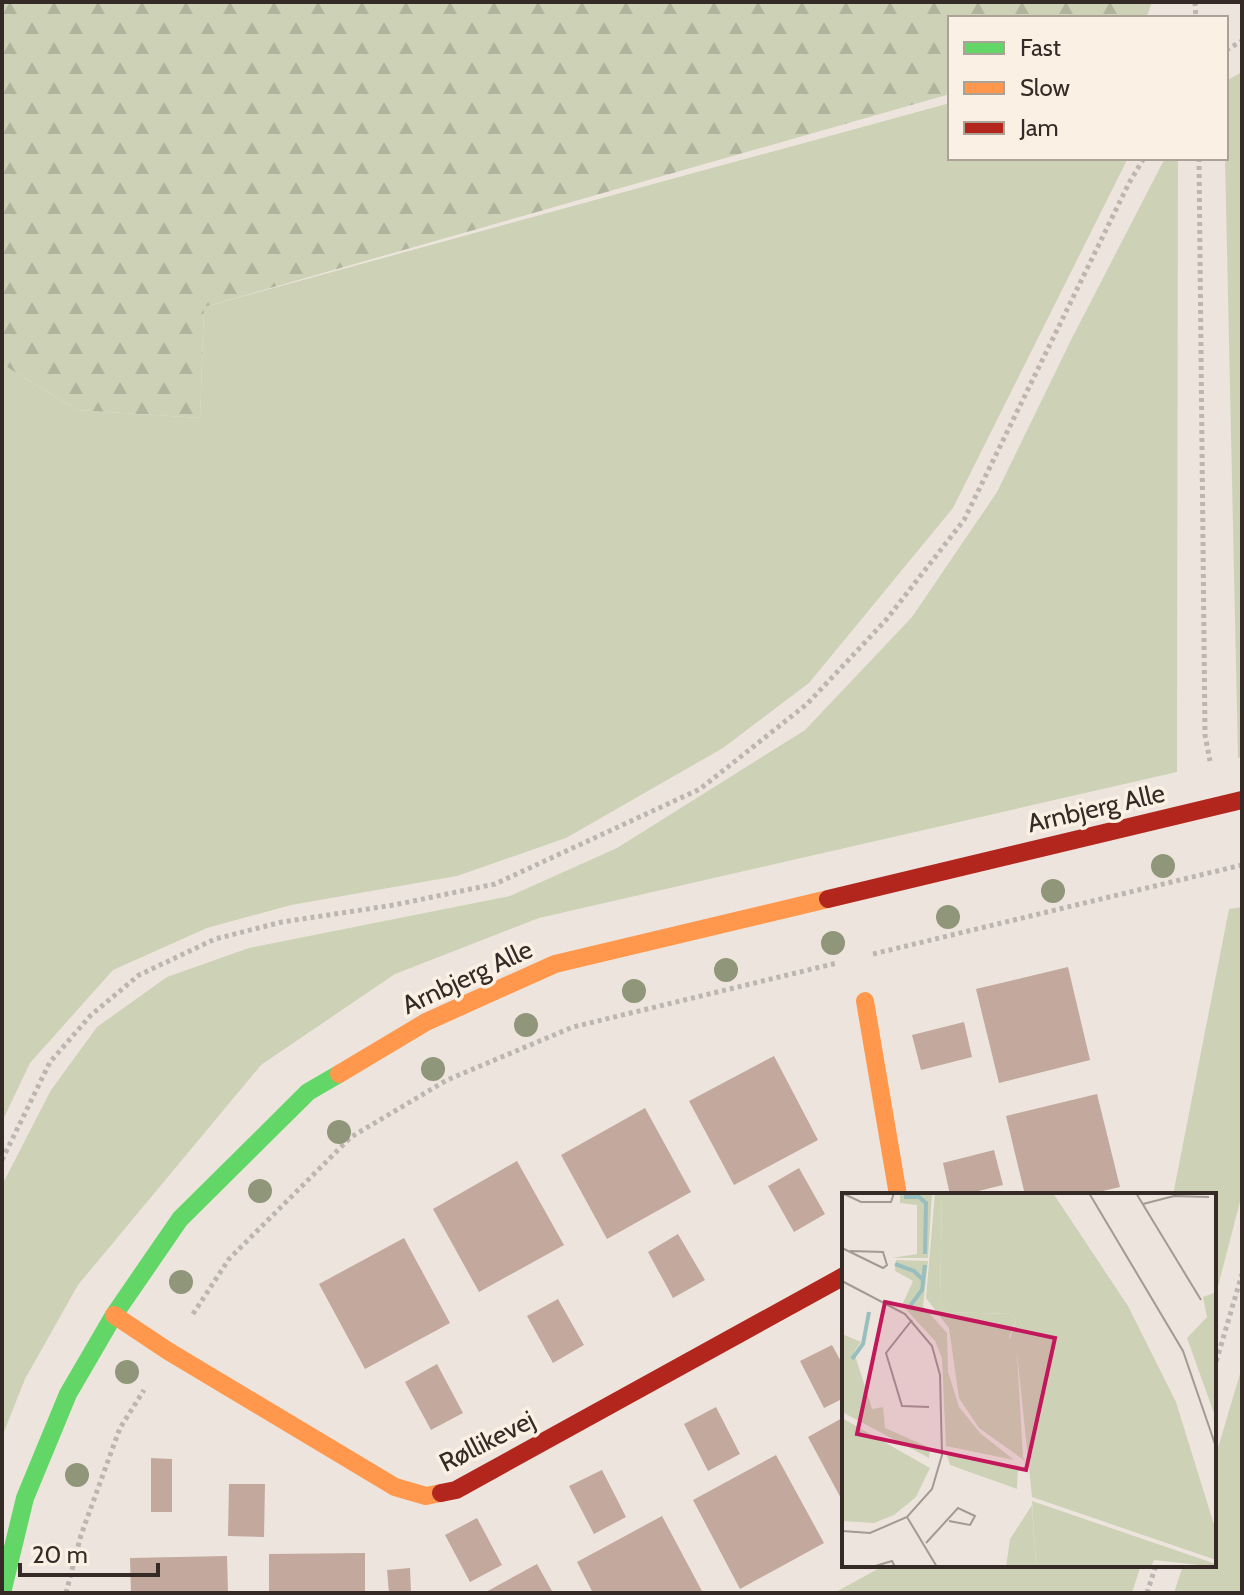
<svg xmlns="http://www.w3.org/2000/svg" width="1244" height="1595" font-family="Cabin,sans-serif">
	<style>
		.grass { fill: #cdd2b6 }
		.forest { fill: url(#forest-firs) }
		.building { fill: #c2a89d }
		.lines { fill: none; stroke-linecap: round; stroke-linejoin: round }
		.path { stroke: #bdb5af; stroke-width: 5; stroke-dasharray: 4 4; stroke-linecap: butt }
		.fast { stroke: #63d668; stroke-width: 18 }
		.slow { stroke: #ff974d; stroke-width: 18 }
		.jam { stroke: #b3261e; stroke-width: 18 }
		.tree { fill: #909679 }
		.labels { text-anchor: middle; stroke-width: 7; stroke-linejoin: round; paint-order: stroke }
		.street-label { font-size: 26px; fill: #352a25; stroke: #faf0e3 }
		.inset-river { fill: none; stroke: #98bfbe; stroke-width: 4 }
		.inset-road { fill: none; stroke: #a39a93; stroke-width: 2 }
		.view { fill: #c2185b; fill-opacity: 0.15; stroke: #c2185b; stroke-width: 4 }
		.inset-edge { fill: none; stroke: #352a25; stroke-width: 4 }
	</style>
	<defs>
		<pattern id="forest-firs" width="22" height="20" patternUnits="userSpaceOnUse" patternTransform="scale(2)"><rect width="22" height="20" fill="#cdd2b6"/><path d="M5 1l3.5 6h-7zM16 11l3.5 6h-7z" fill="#b1b49c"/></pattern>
	</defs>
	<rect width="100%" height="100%" fill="#ede5dd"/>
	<path class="grass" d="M1242 72V757L1238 758 1225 158 1226 81Z
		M950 103V158H1128L953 508 809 683 723 748 566 838 457 876 291 905 207 928 113 970 30 1063 2 1122V364L77 410 200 418 204 307Z
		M1165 158H1178L1177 772 539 918 395 974 261 1065 78 1285 25 1379 2 1437V1185L51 1090 97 1027 167 977 249 948 510 896 617 848 805 730 912 617 997 492 1071 340Z
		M1242 907V1194L1214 1302V1195H1173L1229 909Z
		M1242 1367V1593H1174L1183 1565H1214V1461Z
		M885 1565H1141L1132 1593H834Z"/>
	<path class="forest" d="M2 2H1152L1146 18H950V94L204 307 200 418 77 410 2 364Z"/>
	<path class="building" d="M1068 967 1090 1060 999 1083 976 989Z
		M964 1022 972 1057 921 1070 912 1035Z
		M774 1056 818 1140 734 1185 689 1101Z
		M1097 1094 1120 1187 1086 1195H1025L1006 1116Z
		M645 1108 691 1192 607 1239 561 1155Z
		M994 1150 1003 1185 962 1195H950L943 1163Z
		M517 1161 564 1245 479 1292 433 1209Z
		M799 1168 825 1214 794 1232 768 1186Z
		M678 1234 705 1280 673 1298 648 1252Z
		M404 1238 450 1323 365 1369 319 1284Z
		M558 1299 584 1345 553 1363 527 1316Z
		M832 1345 844 1367V1398L824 1408 800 1361Z
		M437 1364 463 1413 431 1430 405 1382Z
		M716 1407 740 1454 708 1471 684 1424Z
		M844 1417V1504L808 1437Z
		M776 1455 824 1543 740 1589 693 1500Z
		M151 1458 172 1459V1512H151Z
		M602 1470 626 1517 594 1534 569 1486Z
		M229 1484H265L264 1537 228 1536Z
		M662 1516 703 1593H593L577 1562Z
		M477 1518 502 1565 470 1582 445 1535Z
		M365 1553V1593H269V1554Z
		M227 1556 228 1593H131L130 1558Z
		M537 1564 553 1593H484Z
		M410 1568 411 1593H389L387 1570Z"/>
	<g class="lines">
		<path class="path" d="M1195 2 1196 18
			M1226 50 1242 41
			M1199 158 1205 735 1210 761
			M873 954 1242 865
			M2 1160 50 1062 91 1015 139 975 215 939 282 922 394 905 495 884 700 789 807 704 886 620 964 520 1129 183 1144 158
			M193 1314 229 1259 351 1137 447 1080 573 1027 837 963
			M1214 1369 1242 1274
			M66 1593 81 1535 120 1428 144 1390
			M1147 1593 1156 1565"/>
		<path class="fast" d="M2 1593 25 1498 68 1394 114 1315 180 1219 308 1092 339 1074"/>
		<path class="slow" d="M865 1001 898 1195
			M339 1074 426 1022 555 964 828 899
			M114 1315 168 1351 395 1487 426 1496 441 1493"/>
		<path class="jam" d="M828 899 1242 800
			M441 1493 456 1490 844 1276"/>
	</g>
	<g class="tree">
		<circle cx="1163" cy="866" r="12"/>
		<circle cx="1053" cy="891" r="12"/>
		<circle cx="948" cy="917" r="12"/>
		<circle cx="833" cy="943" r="12"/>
		<circle cx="726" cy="970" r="12"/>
		<circle cx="634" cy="991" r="12"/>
		<circle cx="526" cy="1025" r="12"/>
		<circle cx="433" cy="1069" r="12"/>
		<circle cx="339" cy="1132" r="12"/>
		<circle cx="260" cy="1191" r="12"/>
		<circle cx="181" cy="1282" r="12"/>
		<circle cx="127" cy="1372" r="12"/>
		<circle cx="77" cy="1475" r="12"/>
	</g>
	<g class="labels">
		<g class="street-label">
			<text transform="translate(1096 808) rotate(-13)" y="9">Arnbjerg Alle</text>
			<text transform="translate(467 977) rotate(-25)" y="9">Arnbjerg Alle</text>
			<text transform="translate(487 1441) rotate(-27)" y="9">Røllikevej</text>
		</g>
	</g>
	<g transform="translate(842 1193)">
		<rect width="374" height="374" fill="#ede5dd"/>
		<path d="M90 0 86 65H50L75 61V12L58 10V1ZM93 0H100L98 111 105 119 170 121 174 128 167 144 175 160 181 265 186 270 137 235 117 205 107 135 84 105ZM54 67 86 68 81 113 105 140 106 179 117 214 138 240 172 267 104 253 100 165 93 148 60 112 71 88 53 78ZM374 99V226L345 145 365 124 361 104ZM0 141 19 149 12 159 30 216 41 214 43 235 88 255 87 265 0 219ZM0 225 88 275 74 304 52 322 32 330 0 328ZM104 259 176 273 175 296 108 272ZM190 312 194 374H164L168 346Z" fill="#cdd2b6"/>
		<path d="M100 0H211L286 113 334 209 374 338V367L190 304 175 160 164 157 174 128 170 121 105 119 98 111ZM190 308 374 371V374L312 367 309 374H194Z" fill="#cdd2b6"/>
		<path class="inset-river" d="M62 4H77L84 10 83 61M53 71 72 78 82 88M68 113 80 97 83 72M10 166 21 151 27 119"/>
		<path class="inset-road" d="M0 0 19 9H49L52 0M247 0 341 158 374 254M294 0 359 107M301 11 332 3 367 4M0 55 41 75 45 72 41 59 8 58M0 88 63 121 90 153 98 182 100 262 90 296 65 324 28 340 0 338M70 127 44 160 60 213 87 214M65 324 95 374M84 350 116 315 133 323 128 332 107 328M30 374 50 368 53 374"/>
		<path class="view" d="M43 109 213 145 184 277 15 241Z"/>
		<rect width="374" height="374" class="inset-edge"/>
	</g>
	<rect width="1244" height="1595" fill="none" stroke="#352a25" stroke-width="8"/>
	<rect x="948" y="16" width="280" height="144" fill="#faf0e3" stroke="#aba197" stroke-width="2"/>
	<rect x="964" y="42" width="40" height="12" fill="#63d668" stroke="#aba197" stroke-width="2"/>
	<text x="1020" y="56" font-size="24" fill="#352a25">Fast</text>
	<rect x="964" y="82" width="40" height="12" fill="#ff974d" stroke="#aba197" stroke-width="2"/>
	<text x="1020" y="96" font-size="24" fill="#352a25">Slow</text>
	<rect x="964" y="122" width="40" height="12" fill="#b3261e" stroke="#aba197" stroke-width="2"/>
	<text x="1020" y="136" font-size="24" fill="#352a25">Jam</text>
	<path d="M20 1563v12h138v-12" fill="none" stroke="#352a25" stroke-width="4"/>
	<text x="32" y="1563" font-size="24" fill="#352a25" stroke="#faf0e3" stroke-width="6" paint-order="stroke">20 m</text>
</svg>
